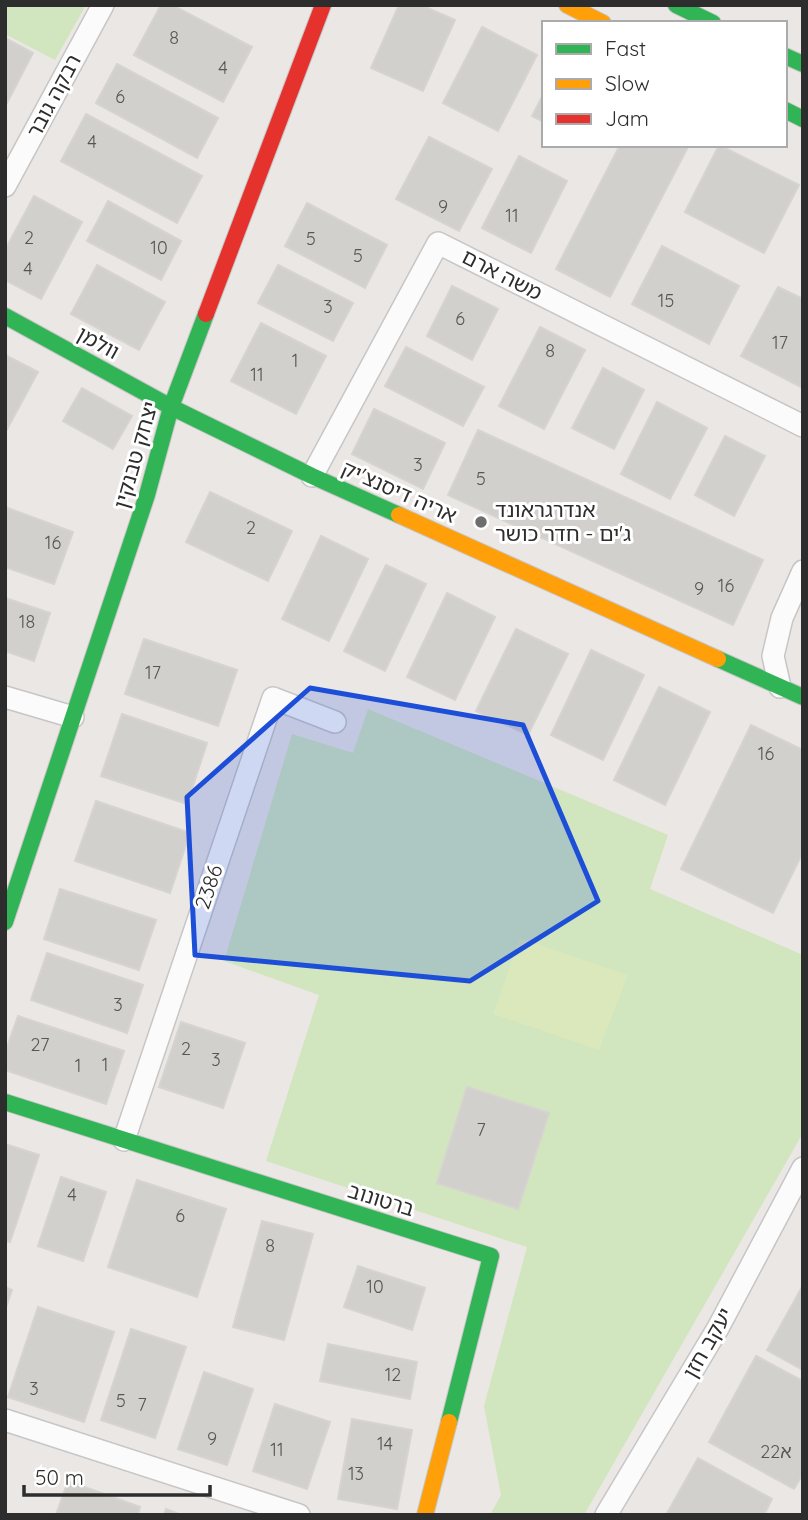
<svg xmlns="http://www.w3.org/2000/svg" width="808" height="1520" font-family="Quicksand,'Noto Sans Hebrew',sans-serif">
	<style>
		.green { fill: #d1e5be }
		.pitch { fill: #dbe8bc }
		.building { fill: #d2d0cd; stroke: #d6d3d0; stroke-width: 2 }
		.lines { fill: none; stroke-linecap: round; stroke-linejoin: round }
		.street-casing { stroke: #c7c6c6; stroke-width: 24 }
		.fast-casing { stroke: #c7c6c6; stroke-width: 18 }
		.slow-casing { stroke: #c7c6c6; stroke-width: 18 }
		.jam-casing { stroke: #c7c6c6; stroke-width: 18 }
		.street { stroke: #fcfbfb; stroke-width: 21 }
		.fast { stroke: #30b455; stroke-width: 16 }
		.slow { stroke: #ff9f0a; stroke-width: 16 }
		.jam { stroke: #e5322d; stroke-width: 16 }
		.marked { fill: #1d4ed8; fill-opacity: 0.2; stroke: #1d4ed8; stroke-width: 5; stroke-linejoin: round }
		.poi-dot { fill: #706e6d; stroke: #fff; stroke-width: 2.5 }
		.labels { text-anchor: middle; stroke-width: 6; stroke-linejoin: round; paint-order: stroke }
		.number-label { font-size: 18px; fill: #575656 }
		.street-label { font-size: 21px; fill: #2d2d2d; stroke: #fff }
		.poi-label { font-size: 21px; fill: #2d2d2d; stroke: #fff; text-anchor: start }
	</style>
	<rect width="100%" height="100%" fill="#ebe7e4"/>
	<path class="green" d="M5 5H86L55 60 5 34Z
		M368 709 668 835 650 889 803 955V1133L584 1515H490L501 1495 484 1406 527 1247 266 1161 319 995 224 961 292 734 353 753Z"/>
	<path class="pitch" d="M520 938 628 975 599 1050 493 1014Z"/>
	<path class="building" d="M161 5H172L252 47 223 102 134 55Z
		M399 5H421L455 20 423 91 371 68Z
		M482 27 537 55 498 131 443 103Z
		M5 38 33 53 7 103 5 102Z
		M117 64 218 118 197 158 96 103Z
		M544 93V122L532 116Z
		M86 114 202 176 177 223 61 161Z
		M429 137 492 169 459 231 396 199Z
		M620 145H689L610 297 556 269Z
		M719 145 799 185 764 253 685 212Z
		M519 156 567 181 531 253 482 228Z
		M34 196 82 222 41 299 5 280V250Z
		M108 201 181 241 161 280 87 241Z
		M307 203 387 245 365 288 285 246Z
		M662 246 739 286 709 344 632 304Z
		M97 265 165 302 139 350 71 314Z
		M278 265 353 303 333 341 258 303Z
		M452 286 498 309 472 360 427 336Z
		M778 287 803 299V388L741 356Z
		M261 323 326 356 296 414 231 381Z
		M540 327 585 350 544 429 499 406Z
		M406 347 484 387 463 426 385 386Z
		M5 355 38 372 5 433Z
		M603 368 644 390 614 449 572 428Z
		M82 388 132 416 113 449 63 421Z
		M657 402 707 428 670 499 621 474Z
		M374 409 445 443 423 489 352 454Z
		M478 430 763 560 733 625 448 495Z
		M725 436 765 456 734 516 695 495Z
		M210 492 292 531 268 581 186 542Z
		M5 507 73 532 54 584 5 567Z
		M321 536 368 559 329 641 282 619Z
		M386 565 426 584 385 671 344 651Z
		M447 593 495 617 455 700 407 677Z
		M5 598 50 613 34 661 5 651Z
		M516 629 568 654 528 735 476 711Z
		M144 639 237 670 218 726 125 694Z
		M591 650 644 675 603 760 551 735Z
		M659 687 710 712 665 805 614 780Z
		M122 714 207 743 187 804 101 776Z
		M751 725 803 750V852L773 913 681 869Z
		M96 801 190 833 170 893 75 861Z
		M60 889 156 920 139 970 44 939Z
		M47 953 143 985 127 1033 31 1000Z
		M18 1016 124 1051 106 1104 5 1070V1053Z
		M181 1022 245 1043 223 1108 159 1087Z
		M467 1087 549 1113 518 1209 437 1183Z
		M5 1144 39 1155 10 1242 5 1241Z
		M61 1177 106 1192 83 1261 38 1246Z
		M137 1180 226 1209 197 1297 108 1267Z
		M262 1221 313 1234 284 1340 233 1327Z
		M358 1266 425 1288 412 1330 344 1307Z
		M803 1285V1370L767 1350Z
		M5 1287 12 1290 5 1310Z
		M38 1307 114 1332 84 1422 8 1397Z
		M131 1329 186 1347 155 1438 101 1420Z
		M328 1344 417 1362 410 1399 320 1381Z
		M756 1356 803 1381V1474L794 1489 709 1442Z
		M204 1372 253 1389 227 1465 178 1449Z
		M275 1404 330 1422 307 1489 253 1471Z
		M352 1419 412 1430 397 1509 338 1499Z
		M698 1458 772 1499 764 1515H666Z
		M68 1481 140 1507 138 1515H56Z
		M166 1509 181 1515H164Z"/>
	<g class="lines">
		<defs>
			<path id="street" d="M5 186 103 5
				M312 476 438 243 803 426
				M780 687 773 656 782 618 803 571
				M5 697 73 717
				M124 1140 273 698 335 722
				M5 1420 299 1515
				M606 1515 718 1328 803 1168"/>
			<path id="fast" d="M676 5 713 23
				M785 56 803 64
				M785 110 803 119
				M5 316 171 407 312 476 399 515
				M718 659 803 697
				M5 922 147 495 171 407 206 314
				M5 1102 491 1256 449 1422"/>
			<path id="slow" d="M567 5 603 23
				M399 515 718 659
				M425 1515 449 1422"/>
			<path id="jam" d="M206 314 323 5"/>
		</defs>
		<use href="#street" class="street-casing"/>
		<use href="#fast" class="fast-casing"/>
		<use href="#slow" class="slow-casing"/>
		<use href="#jam" class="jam-casing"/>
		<use href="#street" class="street"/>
		<use href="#fast" class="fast"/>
		<use href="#slow" class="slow"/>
		<use href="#jam" class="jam"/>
	</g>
	<path class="marked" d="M310 688 523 725 598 901 470 981 195 955 187 797Z"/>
	<circle class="poi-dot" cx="481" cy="522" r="7"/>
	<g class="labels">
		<g class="number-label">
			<text x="174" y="44">8</text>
			<text x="223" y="74">4</text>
			<text x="120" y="103">6</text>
			<text x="92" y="148">4</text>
			<text x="443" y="213">9</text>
			<text x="512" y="222">11</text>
			<text x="29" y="244">2</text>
			<text x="311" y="245">5</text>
			<text x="159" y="254">10</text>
			<text x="358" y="262">5</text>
			<text x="28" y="275">4</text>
			<text x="666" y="307">15</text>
			<text x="328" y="313">3</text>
			<text x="460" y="325">6</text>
			<text x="780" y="349">17</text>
			<text x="550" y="357">8</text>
			<text x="295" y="367">1</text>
			<text x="257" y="381">11</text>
			<text x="418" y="471">3</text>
			<text x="481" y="485">5</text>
			<text x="251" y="534">2</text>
			<text x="53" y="549">16</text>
			<text x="726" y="592">16</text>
			<text x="699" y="595">9</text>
			<text x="27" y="628">18</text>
			<text x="153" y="679">17</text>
			<text x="766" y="760">16</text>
			<text x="118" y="1011">3</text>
			<text x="40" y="1051">27</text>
			<text x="186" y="1055">2</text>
			<text x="216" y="1066">3</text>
			<text x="105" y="1071">1</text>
			<text x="78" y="1072">1</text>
			<text x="481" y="1136">7</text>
			<text x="72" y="1201">4</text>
			<text x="180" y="1222">6</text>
			<text x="270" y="1252">8</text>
			<text x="375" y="1293">10</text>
			<text x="393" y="1381">12</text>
			<text x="34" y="1395">3</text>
			<text x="121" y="1407">5</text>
			<text x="142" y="1411">7</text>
			<text x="212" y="1445">9</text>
			<text x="385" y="1450">14</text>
			<text x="277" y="1456">11</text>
			<text x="776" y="1458">22א</text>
			<text x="356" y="1480">13</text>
		</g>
		<g class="street-label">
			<text transform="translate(54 96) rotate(-62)" y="7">רבקה גובר</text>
			<text transform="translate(502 275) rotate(27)" y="7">משה ארם</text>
			<text transform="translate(98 343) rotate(29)" y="7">וולמן</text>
			<text transform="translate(136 455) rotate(-74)" y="7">יצחק טבנקין</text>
			<text transform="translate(399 492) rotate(24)" y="7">אריה דיסנצ'יק</text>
			<text transform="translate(209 887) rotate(-71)" y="7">2386</text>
			<text transform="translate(381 1200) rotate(17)" y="7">ברטונוב</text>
			<text transform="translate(708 1343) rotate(-60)" y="7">יעקב חזן</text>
		</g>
		<g class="poi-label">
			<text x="495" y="517">אנדרגראונד<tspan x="495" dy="24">ג'ים - חדר כושר</tspan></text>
		</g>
	</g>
	<rect width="808" height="1520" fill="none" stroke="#2d2d2d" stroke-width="14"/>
	<rect x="542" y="21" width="245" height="126" fill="#ffffff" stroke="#ababab" stroke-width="2"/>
	<rect x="556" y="44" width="35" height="10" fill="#30b455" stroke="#ababab" stroke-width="2"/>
	<text x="605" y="56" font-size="21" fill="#2d2d2d">Fast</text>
	<rect x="556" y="79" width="35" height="10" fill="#ff9f0a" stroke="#ababab" stroke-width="2"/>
	<text x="605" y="91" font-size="21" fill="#2d2d2d">Slow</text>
	<rect x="556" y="114" width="35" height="10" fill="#e5322d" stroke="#ababab" stroke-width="2"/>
	<text x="605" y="126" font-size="21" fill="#2d2d2d">Jam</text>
	<path d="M24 1485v10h186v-10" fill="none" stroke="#2d2d2d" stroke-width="3.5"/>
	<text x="35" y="1485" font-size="21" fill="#2d2d2d" stroke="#ffffff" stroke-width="5" paint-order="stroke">50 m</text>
</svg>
